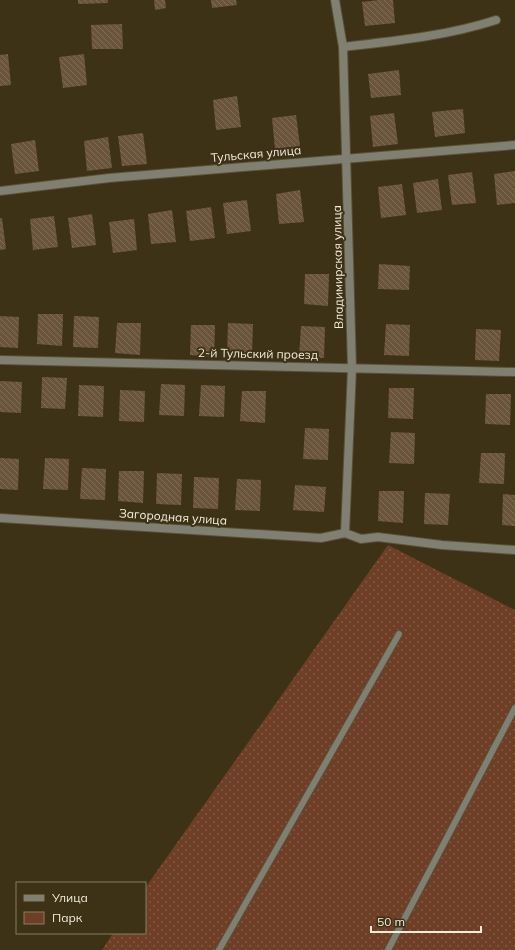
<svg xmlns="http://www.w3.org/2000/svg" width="515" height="950" font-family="Mulish,sans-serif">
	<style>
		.green { fill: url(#green-dots) }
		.building { fill: url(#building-back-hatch) }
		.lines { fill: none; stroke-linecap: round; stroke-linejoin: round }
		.service-casing { stroke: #5a5036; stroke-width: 8 }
		.minor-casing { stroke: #5a5036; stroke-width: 10 }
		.service { stroke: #7f8072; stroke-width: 6 }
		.minor { stroke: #7f8072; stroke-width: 8 }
		.labels { text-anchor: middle; stroke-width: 4; stroke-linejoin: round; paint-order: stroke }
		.street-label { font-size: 12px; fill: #f2ecdb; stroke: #3d3216 }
	</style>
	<defs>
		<pattern id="green-dots" width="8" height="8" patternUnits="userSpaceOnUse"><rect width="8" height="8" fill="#6e3e26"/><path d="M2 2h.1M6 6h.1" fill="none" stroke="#835a45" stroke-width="1.8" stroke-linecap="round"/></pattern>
		<pattern id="building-back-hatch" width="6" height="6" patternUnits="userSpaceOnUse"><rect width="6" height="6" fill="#6a543c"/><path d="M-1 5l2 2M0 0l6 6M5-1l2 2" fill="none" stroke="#806d58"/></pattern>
	</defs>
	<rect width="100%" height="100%" fill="#3d3216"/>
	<path class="green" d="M388 545 515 610V950H102L113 933H145V888Z"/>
	<path class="building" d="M78 0H108V3L78 4Z
		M154 0H165L166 8 155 10Z
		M211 0H236L237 5 212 8Z
		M379 0H393L395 23 365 26 362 2Z
		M122 24 123 49H92L91 25Z
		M8 54 11 85 0 86V55Z
		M84 54 87 85 63 88 59 57Z
		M399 70 401 95 371 98 368 74Z
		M237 96 241 127 216 130 213 100Z
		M463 109 465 133 435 137 432 112Z
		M394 113 398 144 373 147 370 116Z
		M296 115 300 146 275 149 272 118Z
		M143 133 147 164 122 166 118 136Z
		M108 137 112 168 87 171 84 141Z
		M35 140 39 171 15 174 11 144Z
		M515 171V203L497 205 494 174Z
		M472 172 476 203 452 205 448 175Z
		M438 179 442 210 417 213 413 183Z
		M402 184 406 215 381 218 378 187Z
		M300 190 304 222 279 224 276 194Z
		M247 200 251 231 227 234 223 203Z
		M211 207 215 238 190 241 186 211Z
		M172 210 176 242 151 244 148 214Z
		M92 214 96 245 72 248 68 218Z
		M54 216 58 247 33 250 30 219Z
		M0 218H2L6 249 0 250Z
		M134 219 137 250 113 253 109 222Z
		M379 264 410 266 409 290 378 289Z
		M305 274H329L328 306 304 304Z
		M38 314H63L62 346 37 344Z
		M0 316 19 317 18 348 0 347Z
		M74 316 99 317 98 348 73 347Z
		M117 323H141L140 355 115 353Z
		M228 323 253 324 252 355 227 354Z
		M386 324 410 325 409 356 384 355Z
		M191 325H215L214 357 190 355Z
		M301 326 325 327 324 358 299 357Z
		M476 329 501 330 499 361 475 360Z
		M42 377 67 378 65 409 41 408Z
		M0 381 22 382 21 413 0 412Z
		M161 384 185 385 184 416 159 415Z
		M79 385 104 386 103 417 78 416Z
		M201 385 225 386 224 417 199 416Z
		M389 388H414L413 419 388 418Z
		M120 390 145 391 144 422 119 421Z
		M242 391H266L265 423 240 421Z
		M486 394H511L510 425 485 424Z
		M305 428 329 429 328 460 303 459Z
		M391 432 415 433 414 464 389 463Z
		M481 453H505L504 484 479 483Z
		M0 458 19 459 18 490 0 489Z
		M45 458 69 459 68 490 43 489Z
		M82 468 106 469 105 500 80 499Z
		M119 471H144L143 503 118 501Z
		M157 473 182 474 181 505 156 504Z
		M194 477 219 478 218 509 193 508Z
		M237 479 261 480 260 511 235 510Z
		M295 485 326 487 324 512 293 510Z
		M379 491H404L403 523 378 521Z
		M425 493 450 494 448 525 424 524Z
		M503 494 515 495V526L502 525Z"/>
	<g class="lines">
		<defs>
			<path id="service" d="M219 950 399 634
				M388 950 515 708"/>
			<path id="minor" d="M335 0 343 47 352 368 345 533
				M343 47C394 41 447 36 496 20
				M0 191 109 178 515 145
				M0 360 515 372
				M0 518 321 538 345 533
				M345 533 361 539 378 537 442 545 515 550"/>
		</defs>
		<use href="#service" class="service-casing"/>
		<use href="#minor" class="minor-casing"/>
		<use href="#service" class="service"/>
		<use href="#minor" class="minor"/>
	</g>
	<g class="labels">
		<g class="street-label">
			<text transform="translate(256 154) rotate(-5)" y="4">Тульская улица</text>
			<text transform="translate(338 267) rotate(-91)" y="4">Владимирская улица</text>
			<text transform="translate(258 354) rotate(1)" y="4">2-й Тульский проезд</text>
			<text transform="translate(173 517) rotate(4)" y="4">Загородная улица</text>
		</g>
	</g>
	<rect x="16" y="882" width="130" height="52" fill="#3d3216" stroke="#857c65"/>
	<rect x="24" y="895" width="20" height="6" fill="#7f8072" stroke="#857c65"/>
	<text x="52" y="902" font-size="12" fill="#f2ecdb">Улица</text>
	<rect x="24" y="912" width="20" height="12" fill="#6e3e26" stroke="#857c65"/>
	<text x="52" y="922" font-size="12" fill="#f2ecdb">Парк</text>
	<path d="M371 926v6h110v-6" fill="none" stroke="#f2ecdb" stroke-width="2"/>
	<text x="377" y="926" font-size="12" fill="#f2ecdb" stroke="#3d3216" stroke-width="3" paint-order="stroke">50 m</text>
</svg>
